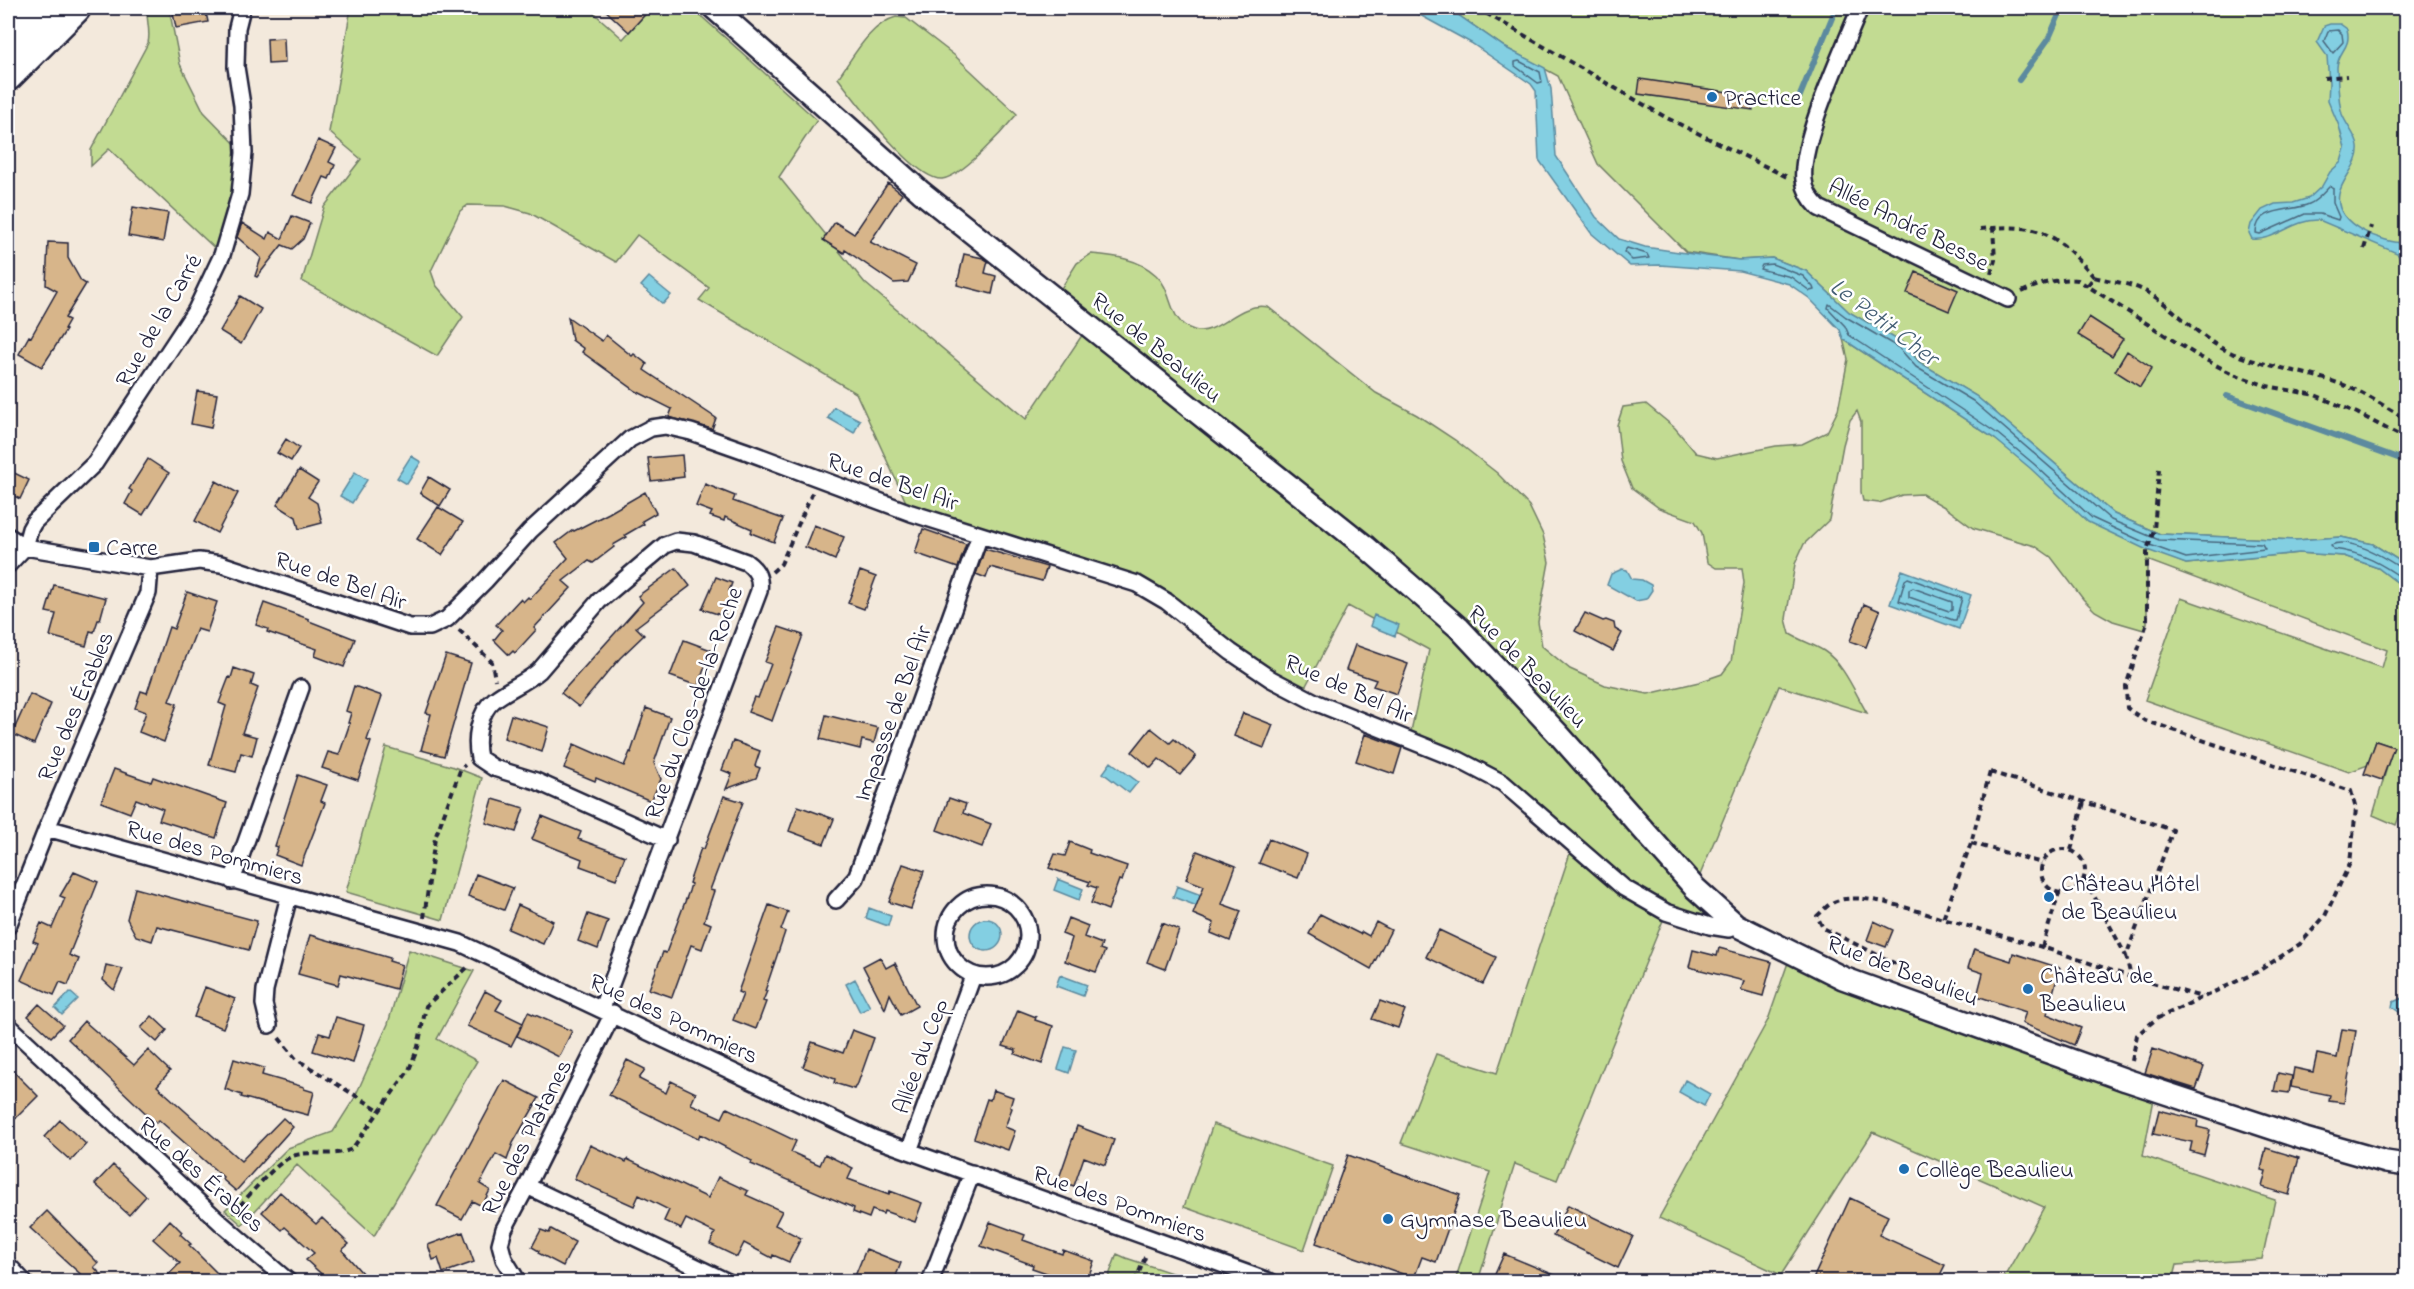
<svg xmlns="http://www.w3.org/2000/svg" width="2414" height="1289" font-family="'Indie Flower',sans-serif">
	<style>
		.green { fill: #c2db92; stroke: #727e66; stroke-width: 1.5 }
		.water { fill: #83cfe2; stroke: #5c8a9f; stroke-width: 1.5 }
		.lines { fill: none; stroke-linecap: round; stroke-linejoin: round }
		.shore { stroke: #49677e; stroke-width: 1.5 }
		.stream { stroke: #5c8a9f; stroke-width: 6 }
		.building { fill: #d7b58a; stroke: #22223b; stroke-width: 1.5 }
		.street-casing { stroke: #22223b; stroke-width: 20 }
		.secondary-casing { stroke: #22223b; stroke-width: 26 }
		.highway-casing { stroke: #22223b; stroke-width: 33 }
		.path { stroke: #22223b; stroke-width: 4; stroke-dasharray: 6 4.5; stroke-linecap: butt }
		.street { stroke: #fff; stroke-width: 15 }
		.secondary { stroke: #fff; stroke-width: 21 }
		.highway { stroke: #fff; stroke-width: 28 }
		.poi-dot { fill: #1f6fb2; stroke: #fff; stroke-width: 2 }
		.labels { text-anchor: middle; stroke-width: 5; stroke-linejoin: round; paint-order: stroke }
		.poi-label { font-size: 24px; fill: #22223b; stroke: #fff; text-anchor: start }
		.street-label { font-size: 24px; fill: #22223b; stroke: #fff }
		.water-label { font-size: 26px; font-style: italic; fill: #445f75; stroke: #fff }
	</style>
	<rect width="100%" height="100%" fill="#f3e9dc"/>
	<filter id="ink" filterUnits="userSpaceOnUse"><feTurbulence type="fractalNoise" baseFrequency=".0167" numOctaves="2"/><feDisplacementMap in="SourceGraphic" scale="12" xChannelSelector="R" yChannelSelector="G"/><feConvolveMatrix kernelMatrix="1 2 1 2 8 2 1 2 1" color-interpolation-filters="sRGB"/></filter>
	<g filter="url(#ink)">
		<path class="green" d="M147 8H169L180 64 204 112 244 153 222 255 109 149 91 166V150L148 43C151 31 146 20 147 8Z
			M351 8H600L595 14 623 39 651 8H692L817 120 779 177 865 283 1026 419 1089 325 1055 298 1077 263 1091 254C1114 256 1138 258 1156 275 1174 291 1167 322 1194 330 1218 337 1238 301 1268 307L1376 393 1417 415 1455 440 1497 473 1529 506 1543 535 1549 562 1538 622 1542 646 1570 669 1605 685 1648 694 1699 682 1722 674 1731 662 1744 583 1742 568H1716L1707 562 1702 533 1695 521 1659 508 1632 488 1621 461 1617 425 1623 407 1646 404 1675 428 1696 453 1717 458 1776 446 1802 444 1827 432 1838 410 1848 359 1843 339 1995 439 2132 542 2186 564 2299 553 2344 556 2378 568 2406 589V797L2396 825 2373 815 2393 747 2376 741 2368 765 2349 772 2145 700 2181 598 2382 668 2387 650 2147 560V623L2144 630 2113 621 2095 611 2083 599 2051 557 2035 546 1973 528 1946 508 1922 494 1902 495 1879 503 1863 501 1861 492V422L1857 411 1850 420 1843 445 1829 520 1804 544 1795 564 1786 619 1790 634C1801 641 1813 644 1824 651 1844 664 1855 693 1867 713L1779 686 1695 887 1736 925 1666 913 1557 1180 1515 1164 1478 1281H1455L1490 1172 1401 1143 1436 1054 1497 1073 1573 844 1503 783 1409 740 1429 650 1348 606 1301 695 1166 601 911 513 856 393 699 300 709 288 637 235 616 262 530 213 505 206 468 205 460 211 431 271 436 285 463 317 437 356 302 281 324 207 361 159 329 132Z
			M1442 8H2406V565L2373 544 2341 537 2296 540 2160 534 2114 514 1976 396 1919 362 1903 343 1849 312 1806 271 1772 258 1739 260 1686 252 1598 164 1558 76 1506 48 1458 15Z
			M896 17 906 18 954 55 1017 114C1004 130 962 177 942 179 915 181 854 99 838 78 853 57 870 24 896 17Z
			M386 747 454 767 482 778 443 920 346 892Z
			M409 950 474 971 437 1039 477 1061 374 1236 297 1165 242 1225 225 1210 288 1148 333 1132 354 1099 388 1024Z
			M1791 954 2155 1094 2143 1156 2275 1200 2262 1259 2177 1265 2173 1281H2002L2044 1207 1873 1132 1781 1275 1659 1218 1768 1020Z
			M1213 1124 1333 1166 1304 1250 1184 1207Z
			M1117 1254 1126 1258 1196 1281H1107Z"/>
		<path class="water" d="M1407 8H1442L1458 15 1506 48 1545 68 1551 89 1556 156 1596 217 1619 239 1645 247 1706 256 1739 260 1772 258 1806 271 1849 312 1903 343 1919 362 1976 396 2114 514 2160 534 2296 540 2341 537 2373 544 2406 565V589L2378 568 2344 556 2299 553 2186 564 2147 550 2088 522 2030 468 1995 439 1843 339 1840 330 1809 298 1789 284 1740 271 1660 265 1630 266 1591 233 1539 160 1536 91 1531 84 1471 43Z
			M2330 24H2340L2347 29C2352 49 2337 51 2337 68 2338 82 2338 101 2342 114 2346 125 2357 136 2358 147 2360 164 2342 178 2339 194 2333 225 2383 243 2406 243V280L2404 264 2397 253 2319 220C2292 219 2275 242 2252 239L2249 233 2251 224 2262 210 2275 204 2293 203 2309 198 2322 186 2330 172 2341 162 2345 148 2339 126 2328 100 2329 83 2327 56 2317 42 2324 26Z
			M649 277 671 295 663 304 641 286Z
			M834 407 860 420 854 433 828 418Z
			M411 456 421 462 407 484 397 478Z
			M355 472 367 480 352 503 340 496Z
			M1622 569 1627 570 1632 579 1642 580 1651 585 1652 590 1646 599 1636 601 1607 585 1611 574Z
			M1902 570 1971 595 1959 629 1890 604Z
			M1374 615 1399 625 1395 636 1370 626Z
			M1111 762 1138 782 1129 793 1103 773Z
			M1058 879 1083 889 1079 900 1054 890Z
			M1177 886 1201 895 1197 906 1173 897Z
			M869 908 891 916 888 926 866 918Z
			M970 935a16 16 0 1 1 32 0a16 16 0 1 1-32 0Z
			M1060 975 1087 985 1083 996 1056 986Z
			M855 979 870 1007 860 1012 846 984Z
			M70 992 78 999 62 1015 55 1008Z
			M2402 998 2406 1004V1017L2392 1007 2393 1002Z
			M1065 1047 1076 1050 1069 1073 1058 1069Z
			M1685 1080 1710 1094 1704 1106 1679 1092Z"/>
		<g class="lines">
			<path class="shore" d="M2338 30 2342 34 2343 42 2333 53 2324 41 2328 31Z
				M1519 61 1540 72 1542 82 1538 83 1515 66V62Z
				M2330 186 2333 188V203L2339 217 2338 220 2320 214H2305L2260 234 2256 233C2256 206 2292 212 2309 204 2317 201 2324 192 2330 186Z
				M1627 248 1647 254 1649 258 1632 260 1624 252Z
				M1772 264 1803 276 1813 287 1814 290 1810 291 1791 277 1760 269 1762 265Z
				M1829 304 1846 317 1899 348 1916 367 1973 401 2111 520 2159 540 2262 544 2265 549 2186 558 2150 545 2092 518 2034 464 1998 434 1849 335 1845 326 1828 308Z
				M2406 569 2401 568C2385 558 2351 536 2331 545L2333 549C2362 552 2384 565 2406 581
				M1908 578 1962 598 1956 620H1953L1899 601 1905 580Z
				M1913 588 1952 602V610L1949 611 1909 597V590Z"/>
			<path class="stream" d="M2019 80 2049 38 2062 8
				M1799 98 1836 8
				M2227 396 2406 461
				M2405 732 2406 724"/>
		</g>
		<path class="building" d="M172 8H205L208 22 176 28Z
			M603 8H651L629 32Z
			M284 38 285 63 268 64 267 39Z
			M1640 79 1755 96 1753 110 1638 94Z
			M318 140 336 148 329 162 335 165 329 179 324 177 312 203 293 195Z
			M888 183 902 194 870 242 916 265 908 282 894 283 845 250 844 253 823 240 835 222 854 234Z
			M133 207 168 213 163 242 128 236Z
			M292 216 310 223 303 239 292 249 282 245 257 277 255 276 261 258 237 237 242 223 267 239 270 232 282 239Z
			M48 242 68 243V258L81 281 86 284 65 318 69 320 64 329 66 330 42 367 19 354 29 336 31 337 57 291 46 285Z
			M964 254 983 258 988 261 985 273 996 276 992 294 957 285Z
			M1916 272 1958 290 1949 311 1907 293Z
			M240 296 261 309 241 344 220 331Z
			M568 317 602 341 606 335 632 356 634 354 647 364 644 370 716 418 712 429 669 417 672 409 636 391 582 352 584 349 572 340Z
			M2089 317 2123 339 2112 356 2078 335Z
			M2127 351 2152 368 2140 387 2115 371Z
			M197 391 217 394 211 428 191 424Z
			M286 439 299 448 291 461 277 453Z
			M682 455 684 477 651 481 648 458Z
			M148 459 169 473 143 515 125 504 132 491 129 489Z
			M8 470 29 480 20 499 8 493Z
			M299 470 318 482 308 497 317 503 322 523 299 529 296 517 277 505Z
			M429 477 450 490 440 506 420 493Z
			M216 481 238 493 217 533 195 521Z
			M705 484 735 496 733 501 783 519 774 542 751 533 752 529 725 517 724 521 710 516 712 512 696 506Z
			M645 492 656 513 642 521 644 524 625 535 627 537 613 545 614 547 593 563 589 561 563 581 571 588 534 628 536 630 515 653 513 651 509 655 494 640 502 630 496 625 520 599 523 602 528 597 530 599 568 558 556 543 573 530 574 531 609 513Z
			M438 507 463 522 442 555 417 539Z
			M814 525 844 537 835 560 805 547Z
			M923 529 966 544 958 568 915 553Z
			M985 549 1047 567 1042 581 990 567 986 578 976 574Z
			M676 568 690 586 636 627 644 635 620 658 579 707 561 693 643 602 638 596Z
			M860 571 876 577 864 609 848 603Z
			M716 577 732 583 729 591 733 592 724 616 702 609Z
			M54 585 106 598 100 620H98L94 632 90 631 86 646 50 636 56 614 46 612Z
			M187 592 217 602 207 632 197 629 169 701 177 704 164 742 139 732 146 712 135 708 141 691 147 693 169 627 174 629Z
			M264 603 309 619V621L355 639 344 667 315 656 317 649 267 632 268 629 256 625Z
			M1864 604 1880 611 1866 647 1850 641Z
			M1585 613 1603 621 1606 620 1614 623 1615 629 1622 633 1613 651 1575 631Z
			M779 627 803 635 772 721 748 712 754 697 758 698 771 664 765 662Z
			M684 640 711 650 698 686 670 676Z
			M1355 645 1408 664 1397 694 1373 686 1376 680 1346 670Z
			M446 655 471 663 444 756 421 750 431 714 426 713Z
			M234 668 254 675 251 685 258 688 242 733 257 737 252 756 241 753 236 772 209 765 226 706 219 703 229 677 231 678Z
			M354 686 382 696 367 740 371 742 358 780 322 768 328 752 339 755 350 723H348L351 713 346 711Z
			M30 694 51 704 34 744 12 734Z
			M646 708 670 717 654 763 661 779 651 801 596 778 595 781 564 768 574 744 624 766 630 752 632 753 631 752Z
			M1243 713 1273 725 1264 748 1234 736Z
			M511 715 549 727 542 752 504 738Z
			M826 715 878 728 874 743 862 740 860 749 820 739Z
			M1151 728 1170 743 1174 739 1196 756 1180 775 1159 759 1151 768 1132 752Z
			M1365 734 1402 748 1394 774 1356 761Z
			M733 741 760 751 755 766 760 768 756 778 726 789 732 774 722 770Z
			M2376 741 2394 747 2382 780 2364 774Z
			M114 769 151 782 153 777 227 803 216 838 159 820 163 809 136 799 130 813 101 802Z
			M298 775 327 785 321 801 325 803 301 865 275 855 278 847 275 846Z
			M724 796 743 802 710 890 714 891 704 921 711 924 702 949 691 945 672 997 649 989 663 952 666 953 689 891 691 884 689 883 701 848 704 849Z
			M949 798 966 804 963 813 991 824 982 847 937 830Z
			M493 799 524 808 516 832 486 823Z
			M798 806 834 819 824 844 789 831Z
			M542 816 581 832 578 839 625 856 616 879 580 866 582 859 532 839Z
			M1269 839 1307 854 1298 878 1259 863Z
			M1070 842 1090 850 1089 853 1127 866 1122 881 1119 880 1108 910 1091 903 1097 888 1088 885 1090 882 1049 868 1055 854 1065 856Z
			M1197 851 1236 866 1222 904 1241 911 1230 941 1211 933 1214 923 1193 914 1204 886 1186 879Z
			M903 864 924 871 911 909 889 902Z
			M74 872 98 882 69 955 79 959 68 985 60 982 54 995 21 980 38 943 33 941 41 923 52 928 65 898 60 896Z
			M476 874 513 888 504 910 468 896Z
			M135 888 257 921 249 950 157 926 152 941 136 936 127 919Z
			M518 905 553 921 543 944 508 929Z
			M769 905 788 912 781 930 785 932 765 991H767L763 1001 766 1002 756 1029 733 1020 743 994 738 992Z
			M588 914 608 921 598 949 578 941Z
			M1320 914 1360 934 1362 932 1369 936 1376 922 1391 930 1371 969 1309 934Z
			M1068 918 1088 926 1084 937 1102 944 1100 949 1105 951 1096 972 1065 961 1072 938 1062 934Z
			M1874 921 1893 930 1886 947 1867 940Z
			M1162 923 1179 930 1165 969 1147 962Z
			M1439 930 1496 957 1483 984 1426 957Z
			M310 935 390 958 389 961 402 965 396 989 341 974 338 985 298 974Z
			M1719 948 1772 962 1763 996 1741 990 1744 981 1689 967 1693 950 1717 956Z
			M1974 949 2011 961 2013 953 2060 968 2047 1014 2081 1028 2074 1045 2022 1023 2026 1012 1977 996 1983 973 1968 968Z
			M880 957 886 968 895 963 917 1006 901 1015 890 994 885 1009 863 966Z
			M106 965 123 969 114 990 103 980Z
			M205 987 235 999 223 1028 194 1017Z
			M485 991 502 1000 496 1010 523 1023 511 1046 467 1026Z
			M1380 1001 1405 1010 1398 1028 1372 1019Z
			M39 1004 63 1025 51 1037 28 1016Z
			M1018 1010 1036 1017 1035 1020 1053 1026 1042 1064 1015 1054 1016 1050 1003 1046Z
			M528 1012 572 1031 559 1057 517 1036Z
			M152 1016 167 1030 157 1042 141 1028Z
			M336 1017 364 1025 353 1063 313 1051 319 1033 330 1036Z
			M84 1021 134 1065 148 1050 170 1071 157 1086 241 1161 283 1118 293 1127 236 1191 222 1179 223 1177 159 1120 156 1123 68 1039Z
			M2342 1029 2356 1031 2344 1103 2329 1101 2330 1095 2291 1087 2294 1068 2313 1072 2317 1054 2337 1058Z
			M852 1030 874 1038 857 1086 856 1085 854 1089 834 1083 835 1079 803 1067 812 1042 843 1053Z
			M2153 1049 2204 1067 2196 1089 2145 1073Z
			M234 1059 264 1068 262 1075 304 1087V1089L314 1092 308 1115 241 1097 242 1095 225 1089Z
			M627 1060 645 1069 639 1079 666 1093 671 1081 696 1093 691 1104 722 1118 727 1108 796 1141 791 1152 820 1165 825 1154 853 1168 848 1179 889 1194 890 1191 922 1203 915 1222 884 1211 883 1214 872 1210 869 1218 853 1212 854 1208 751 1164 752 1161 700 1134 698 1139 609 1095Z
			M8 1066 38 1096 8 1126Z
			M2278 1073 2292 1076 2289 1093 2274 1091Z
			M504 1080 539 1098 513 1143 507 1160 496 1154 480 1184 490 1190 482 1206 472 1201 462 1219 437 1206Z
			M993 1090 1013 1097 1010 1107 1012 1108 1005 1127 1015 1131 1008 1150 974 1138 987 1099 990 1100Z
			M2159 1110 2198 1120 2197 1127 2210 1130 2204 1155 2190 1151 2192 1142 2153 1134Z
			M60 1120 86 1144 71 1161 44 1137Z
			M1077 1126 1114 1140 1105 1165 1084 1157 1074 1186 1058 1181Z
			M590 1145 626 1162 627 1159 708 1198 718 1177 748 1191 746 1195 782 1211 775 1225 801 1238 789 1262 773 1255 772 1258 744 1243 737 1257 710 1244 715 1233 686 1219 681 1229 664 1221 669 1210 639 1195 634 1206 574 1179Z
			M2266 1148 2299 1158 2289 1195 2262 1187 2266 1171 2261 1170Z
			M1348 1155 1460 1195 1436 1262 1422 1257 1414 1278 1316 1243Z
			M113 1165 146 1196 129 1215 95 1184Z
			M280 1192 316 1224 322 1218 349 1244 342 1250 369 1281H329L306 1260 314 1253 285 1227 282 1230 262 1212Z
			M1850 1198 1888 1216 1879 1235 1945 1265 1937 1281H1822L1814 1277Z
			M1568 1205 1633 1236 1618 1268 1553 1236Z
			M47 1211 98 1263 94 1267 107 1281H88L30 1228Z
			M170 1220 182 1232 180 1234 191 1244 189 1245 225 1281H162L180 1263 153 1239Z
			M990 1222 1025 1235 1023 1240 1062 1254 1063 1250 1094 1261 1087 1281H1070L1032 1268 1033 1265 981 1246Z
			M551 1229 575 1242 563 1266 538 1253 539 1251 532 1247 541 1230 549 1233Z
			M463 1232 474 1262 443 1273 438 1258 433 1260 428 1245Z
			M866 1249 901 1263 894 1281H853Z
			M1504 1254 1569 1281H1492Z"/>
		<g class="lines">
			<defs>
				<path id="street" d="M1860 8C1845 46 1799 143 1804 180 1805 192 1811 200 1819 208L2008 299
					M8 536 25 547 150 568 199 561 221 564 410 627H430L447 619 485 581 530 531 630 439 651 428 665 426 691 432 748 452 911 513 1137 584 1166 601 1231 652 1271 679 1317 703 1459 760 1503 783 1624 888 1666 912 1710 926 1729 929 1736 925
					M8 565 25 547 30 529 34 522 95 463 196 310 222 255 240 194 244 153 242 105 236 67 237 28 242 8
					M47 828 460 943 873 1138 1271 1282
					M232 881 301 688
					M946 936a41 41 0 1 1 82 0a41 41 0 1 1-82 0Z
					M836 900 856 878 980 535
					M8 926 47 828 148 593 150 568
					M602 1008 759 591C761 578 757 570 746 562L694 543 676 541 665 545 599 601 539 671C525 683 508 689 494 700 478 713 475 740 479 758L494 768 536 781 667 840
					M8 1025 222 1224 289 1282
					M269 1025 264 1004 265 990 289 896
					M909 1151 973 976
					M527 1186 728 1282
					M8 1265 24 1282
					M518 1282 504 1259 500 1244 504 1229 527 1186 613 1013
					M930 1282 972 1173"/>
				<path id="secondary" d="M714 8 921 192 1366 547 1459 628 1560 736 1695 888 1736 925 1843 978 2126 1080 2305 1139 2386 1162 2406 1165"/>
				<path id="highway" d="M8 38 39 8
					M8 76 76 8"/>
			</defs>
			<use href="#street" class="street-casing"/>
			<use href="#secondary" class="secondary-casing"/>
			<use href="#highway" class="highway-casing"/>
			<path class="path" d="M1477 8 1667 118 1787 177
				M2324 78 2347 76
				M1980 229C2039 223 2056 232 2094 277
				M2364 249 2371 226
				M1991 274 1995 260 1993 228
				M2088 285 2094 277C2110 281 2128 283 2143 290 2176 307 2198 339 2232 353 2266 367 2303 371 2338 383 2362 391 2384 406 2406 419
				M2022 292C2041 283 2058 278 2078 280L2198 356 2233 374 2267 386 2315 395 2357 413 2406 439
				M772 572 781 564 813 491
				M459 630 492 662 495 680
				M1990 772 2173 830 2126 956 2131 977 2042 947 1943 919 1971 843Z
				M1971 843 2042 863
				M2041 871a22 22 0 1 1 44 0a22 22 0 1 1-44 0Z
				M2071 850 2084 802
				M2085 879 2126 956
				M424 918 435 838 461 768 465 765
				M2042 947 2059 893
				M1896 964 1823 928 1817 916C1822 912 1826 906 1832 903 1856 889 1917 911 1943 919
				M2131 977 2202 997
				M279 1038 296 1059 379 1110
				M2132 1061 2137 1035 2156 1019 2257 972 2300 944 2325 916 2350 863 2356 809 2351 791 2144 720 2127 708 2126 686 2147 623V550L2154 530 2159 469
				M233 1213C248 1198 276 1160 296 1155 314 1150 331 1158 352 1149L409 1070 418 1047 426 1006 470 965
				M1135 1282 1146 1255"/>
			<use href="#street" class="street"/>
			<use href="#secondary" class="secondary"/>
			<use href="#highway" class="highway"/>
		</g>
	</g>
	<g class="poi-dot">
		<circle cx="1712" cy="97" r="6"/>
		<rect x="88" y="541" width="12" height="12" rx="3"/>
		<circle cx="2049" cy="897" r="6"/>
		<circle cx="2028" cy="989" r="6"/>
		<circle cx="1904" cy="1169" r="6"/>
		<circle cx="1388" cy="1219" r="6"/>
	</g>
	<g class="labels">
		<g class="poi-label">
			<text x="1724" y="105">Practice</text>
			<text x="106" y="555">Carre</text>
			<text x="2061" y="891">Château Hôtel<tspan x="2061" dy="28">de Beaulieu</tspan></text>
			<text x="2040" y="983">Château de<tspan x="2040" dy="28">Beaulieu</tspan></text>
			<text x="1916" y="1177">Collège Beaulieu</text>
			<text x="1400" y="1227">Gymnase Beaulieu</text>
		</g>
		<g class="street-label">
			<text transform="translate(1909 224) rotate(27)" y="8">Allée André Besse</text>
			<text transform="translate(158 320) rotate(-60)" y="8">Rue de la Carré</text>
			<text transform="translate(1157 347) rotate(39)" y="8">Rue de Beaulieu</text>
			<text transform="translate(893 481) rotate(19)" y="8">Rue de Bel Air</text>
			<text transform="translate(341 580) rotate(19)" y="8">Rue de Bel Air</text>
			<text transform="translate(1528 666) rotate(46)" y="8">Rue de Beaulieu</text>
			<text transform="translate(1349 688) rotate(24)" y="8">Rue de Bel Air</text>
			<text transform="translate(693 703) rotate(-70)" y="8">Rue du Clos-de-la-Roche</text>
			<text transform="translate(75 706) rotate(-67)" y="8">Rue des Érables</text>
			<text transform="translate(892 713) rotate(-70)" y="8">Impasse de Bel Air</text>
			<text transform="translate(215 852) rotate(16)" y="8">Rue des Pommiers</text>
			<text transform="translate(1903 970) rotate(21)" y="8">Rue de Beaulieu</text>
			<text transform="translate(674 1018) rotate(25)" y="8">Rue des Pommiers</text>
			<text transform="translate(920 1056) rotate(-70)" y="8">Allée du Cep</text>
			<text transform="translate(526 1137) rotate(-63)" y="8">Rue des Platanes</text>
			<text transform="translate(202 1174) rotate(42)" y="8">Rue des Érables</text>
			<text transform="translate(1120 1203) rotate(20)" y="8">Rue des Pommiers</text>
		</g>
		<g class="water-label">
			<text transform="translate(1885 321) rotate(37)" y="9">Le Petit Cher</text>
		</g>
	</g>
	<rect width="2414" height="1289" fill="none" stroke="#fff" stroke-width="30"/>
	<rect x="15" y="15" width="2384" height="1259" fill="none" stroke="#22223b" stroke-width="2" filter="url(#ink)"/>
</svg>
